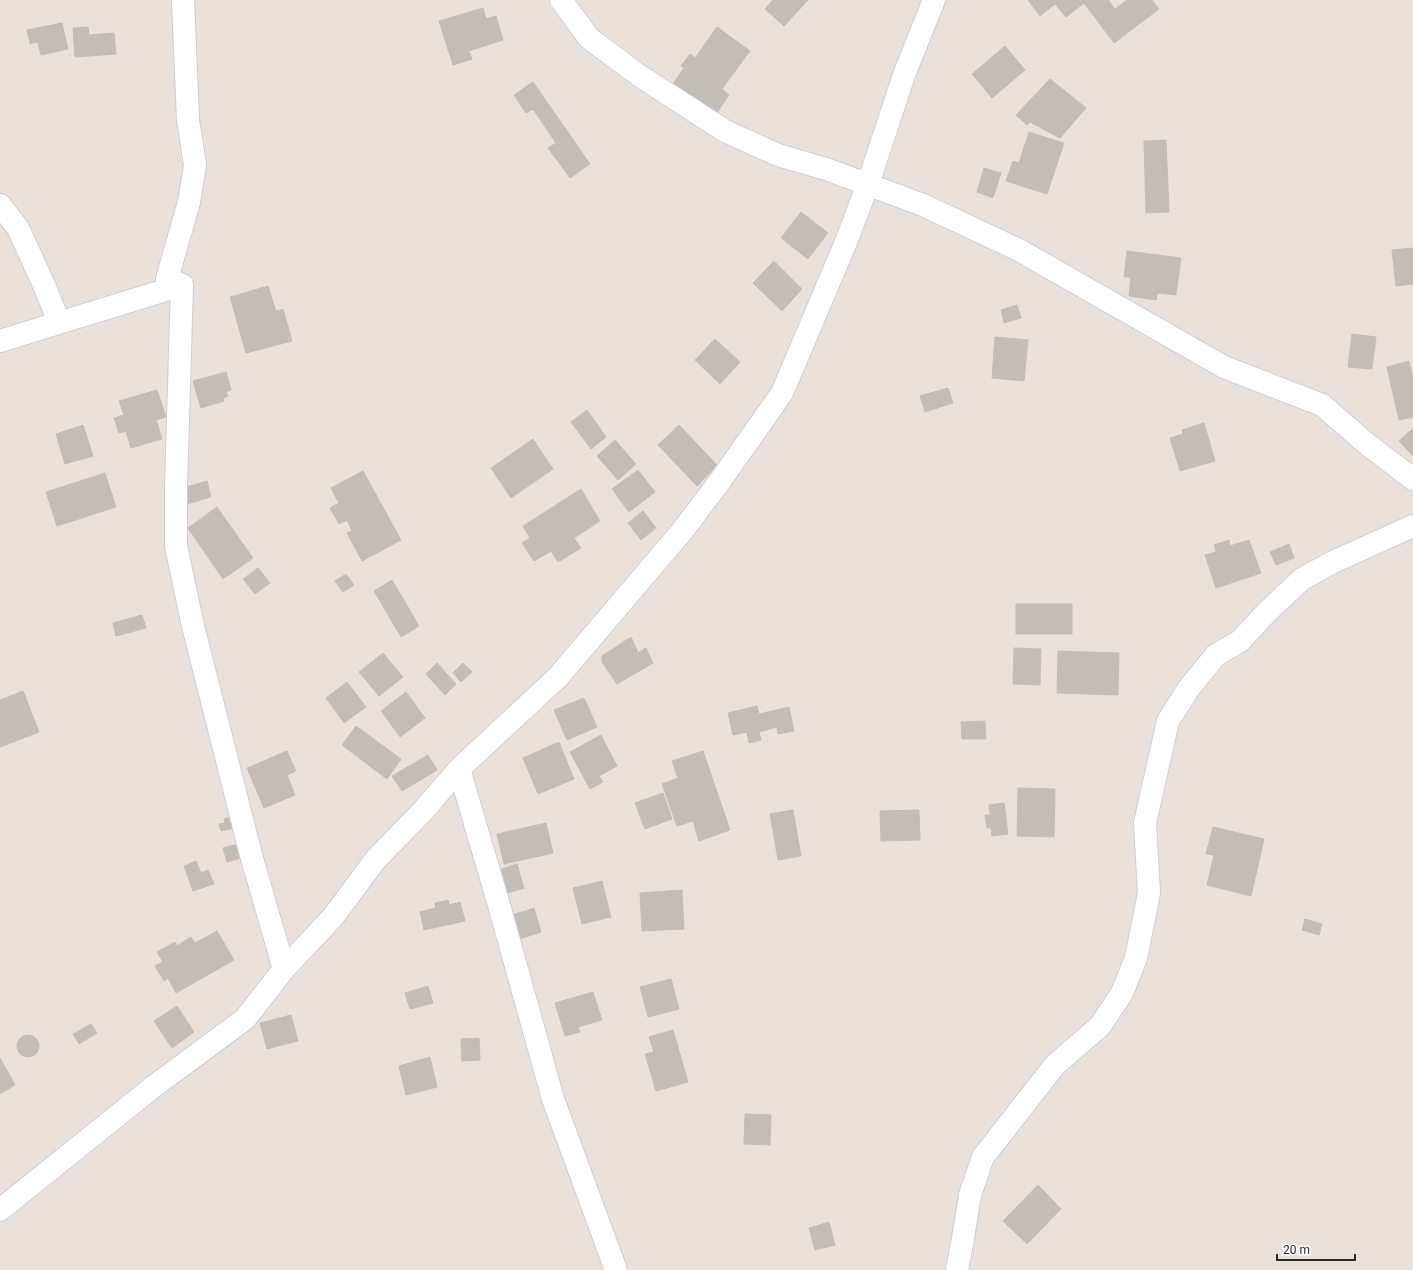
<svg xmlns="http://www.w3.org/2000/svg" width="1413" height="1270" font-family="Roboto,sans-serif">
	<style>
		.building { fill: #c3bdb7; stroke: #c5bdb5 }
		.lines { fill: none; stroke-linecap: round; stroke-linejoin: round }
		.minor-casing { stroke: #c9cfda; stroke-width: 24 }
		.minor { stroke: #fff; stroke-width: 22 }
	</style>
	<rect width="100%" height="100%" fill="#eae1db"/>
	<path class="building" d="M773 0H808L784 26 765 9Z
		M1028 0H1108L1115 9 1127 0H1152L1159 9 1114 43 1084 3 1066 17 1055 4 1040 16Z
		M483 8 486 19 496 16 503 40 469 51 472 59 453 65 439 21Z
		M62 23 68 49 41 55 38 42 30 44 27 30Z
		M88 27 89 35 114 33 116 54 75 57 73 28Z
		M717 27 750 51 722 89 729 95 715 116 672 85 684 68 681 66 690 54 695 58Z
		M1005 46 1025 70 992 98 972 74Z
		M1050 79 1086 108 1060 138 1030 122 1027 125 1016 115Z
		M533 82 590 164 570 178 548 148 556 143 533 109 526 113 514 95Z
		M1029 132 1064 143 1047 194 1006 181 1013 161 1019 163Z
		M1166 140 1169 212 1146 213 1144 141Z
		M984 168 1001 173 993 198 977 192Z
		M801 212 828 233 808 259 781 238Z
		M1413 248V284L1396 286 1392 250Z
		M1127 251 1181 258 1176 295 1157 293 1156 300 1129 296 1131 277H1124Z
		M774 261 802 289 782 311 753 283Z
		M268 286 276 311 283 309 292 341 246 353 230 297Z
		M1017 305 1021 318 1004 323 1001 310Z
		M1352 334 1376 337 1372 369 1348 367Z
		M995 337 1028 340 1024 381 992 378Z
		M715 339 740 362 720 384 695 360Z
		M1409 361 1413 378V417L1399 420 1387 367Z
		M226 372 231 390 226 392 228 396 223 398 224 401 201 408 193 381Z
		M948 388 953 403 925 412 920 396Z
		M157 390 166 417 156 420 162 439 131 448 126 431 119 433 114 418 124 415 119 401Z
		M587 410 606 437 591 449 571 422Z
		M1204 423 1215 461 1180 471 1170 438 1183 434 1182 430Z
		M83 425 93 456 65 464 56 434Z
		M679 425 717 465 697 486 658 445Z
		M1413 428V456L1399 441Z
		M533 439 553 469 511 498 491 468Z
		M615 440 636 464 618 480 597 456Z
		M638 470 655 492 629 512 612 489Z
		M363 471 401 540 362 561 347 533 352 531 347 520 339 524 330 508 339 503 331 488Z
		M105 473 116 507 57 526 46 492Z
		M207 481 211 497 187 504 183 488Z
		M581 489 600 521 574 538 581 548 558 562 551 551 534 561 522 543 530 538 523 526Z
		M217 507 253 558 223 579 188 528Z
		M643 511 656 528 641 540 628 523Z
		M1229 540 1230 546 1249 540 1261 573 1216 588 1205 555 1216 552 1214 545Z
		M1289 544 1294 558 1276 565 1270 552Z
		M258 568 270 583 255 594 243 579Z
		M346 574 354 585 343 592 335 581Z
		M392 580 419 626 401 637 374 591Z
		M1016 604H1072V634H1016Z
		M142 615 146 628 116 636 113 623Z
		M631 637 638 653 646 648 653 663 617 684 602 662V656Z
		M1014 648 1041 649 1040 685 1013 684Z
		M1058 651 1119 653 1118 695 1057 693Z
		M383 653 403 677 379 696 359 672Z
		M437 663 456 684 445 695 426 674Z
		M463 663 472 672 461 682 453 673Z
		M347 682 366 707 344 723 326 698Z
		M23 691 39 732 0 747V700Z
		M406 692 425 718 400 737 381 711Z
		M584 698 597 727 567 740 554 710Z
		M757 706 759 714 789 707 794 731 778 734 777 727 759 732 761 740 749 743 747 732 733 735 728 713Z
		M985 721 986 739H962L961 722Z
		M356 726 401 759 387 779 342 745Z
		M601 735 617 766 599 776 603 782 590 789 570 752Z
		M559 742 574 779 538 794 523 758Z
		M287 751 296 771 287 775 295 795 264 808 247 768Z
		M703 751 730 830 699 841 693 821 677 826 662 784 678 778 672 761Z
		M428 755 437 770 402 791 392 776Z
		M1018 788 1055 789 1054 837 1017 836Z
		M663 793 672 819 645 829 635 803Z
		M1004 803 1008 834 992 836 991 828H987L985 815H990L989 805Z
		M793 810 801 856 778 860 770 814Z
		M919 810 920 840 881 841 880 811Z
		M236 816 238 827 221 831 219 824 225 823 224 819Z
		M546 823 553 853 504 864 497 834Z
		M1213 827 1264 839 1251 896 1207 885 1214 855 1206 854Z
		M242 843 245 857 227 862 223 848Z
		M196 861 201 873 208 870 214 884 193 891 184 866Z
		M517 864 524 888 501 895 493 872Z
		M602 881 611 917 582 924 573 888Z
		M682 890 684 929 642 931 640 893Z
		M448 900 449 905 460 902 465 921 424 930 420 912 436 908 435 903Z
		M534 908 541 932 513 941 506 917Z
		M1305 919 1322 924 1319 935 1302 930Z
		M217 931 234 960 176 993 168 978 164 981 155 966 163 962 157 952 175 942 177 946 191 937 195 943Z
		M671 979 679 1009 648 1017 640 987Z
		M428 986 433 1003 410 1009 405 993Z
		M593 992 602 1020 578 1027 580 1032 565 1036 555 1003Z
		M177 1006 194 1032 172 1048 154 1021Z
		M291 1015 298 1041 267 1049 260 1023Z
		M91 1024 97 1033 79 1044 73 1034Z
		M673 1030 688 1082 656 1091 645 1054 654 1052 649 1037Z
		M17 1046a11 11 0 1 1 22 0a11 11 0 1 1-22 0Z
		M479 1038 480 1060 462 1061 461 1039Z
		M430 1057 437 1087 406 1095 399 1066Z
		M0 1058 15 1085 0 1094Z
		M745 1114 771 1115 770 1145 744 1144Z
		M1038 1185 1061 1209 1027 1244 1003 1221Z
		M829 1222 835 1245 815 1250 809 1228Z"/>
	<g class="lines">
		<defs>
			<path id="minor" d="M183 0 188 120 195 165 189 202 167 279 182 285 176 486V546L193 626 251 855 284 969
				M561 0 589 38 640 76 725 131 778 155 826 169 923 205 1019 250 1224 367 1322 405 1367 444 1413 479
				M0 205 18 228 44 285 59 322
				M0 341 182 285
				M459 769 499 905 553 1099 616 1270
				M0 1210 153 1087 245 1019 284 969 333 917 376 859 423 811 459 769 558 677 683 530 720 481 782 393 846 242 868 184 904 75 934 0
				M957 1270 963 1238 970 1195 983 1157 1055 1065 1100 1026 1122 993 1136 958 1149 893 1145 823 1168 721 1189 688 1216 655 1240 641 1268 611 1302 579 1333 562 1413 526"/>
		</defs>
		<use href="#minor" class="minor-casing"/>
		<use href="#minor" class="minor"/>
	</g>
	<path d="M1277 1254v6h78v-6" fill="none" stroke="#292929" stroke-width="2"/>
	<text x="1283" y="1254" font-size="12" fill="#292929" stroke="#ffffff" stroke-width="3" paint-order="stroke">20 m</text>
</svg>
